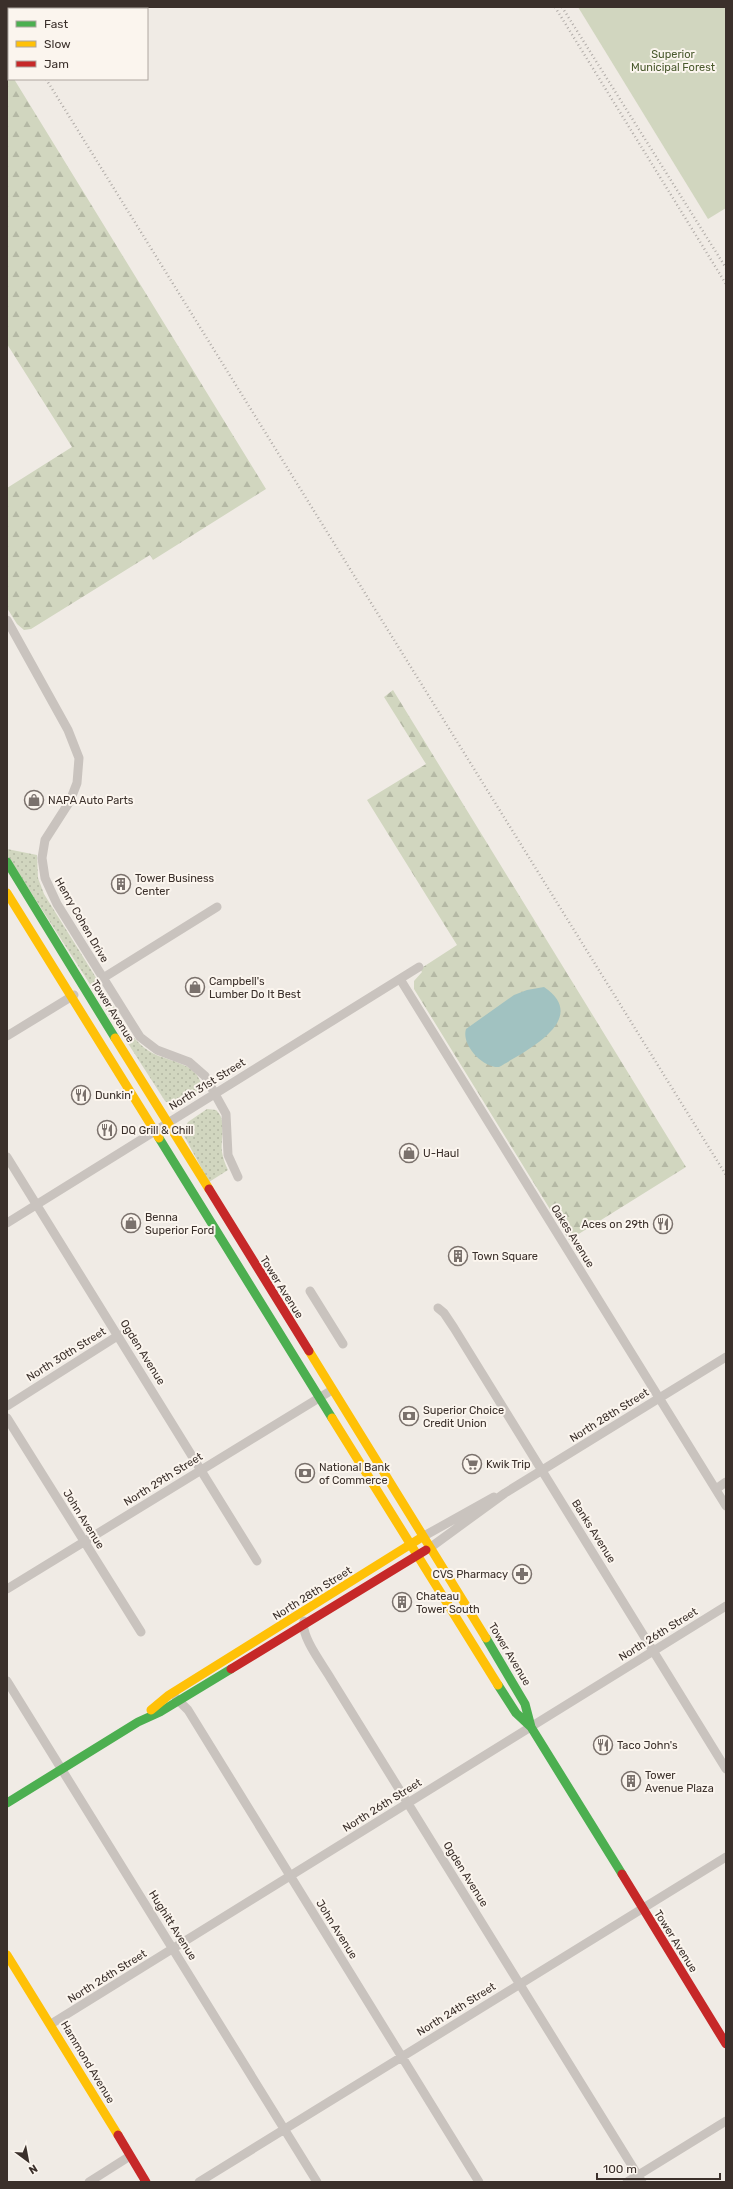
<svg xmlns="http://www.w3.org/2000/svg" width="733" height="2189" font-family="Rubik,sans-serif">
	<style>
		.grass { fill: url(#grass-dots) }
		.forest { fill: url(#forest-firs) }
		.park { fill: #d1d6bf }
		.water { fill: #a1c2c1 }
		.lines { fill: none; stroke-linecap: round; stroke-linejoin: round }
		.street { stroke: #c9c3be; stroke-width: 9 }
		.fast { stroke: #4caf50; stroke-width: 9 }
		.slow { stroke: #ffc107; stroke-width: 9 }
		.jam { stroke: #c62828; stroke-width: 9 }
		.rail { stroke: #b1aca8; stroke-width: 2.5; stroke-dasharray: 1 3; stroke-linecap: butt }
		.labels { text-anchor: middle; stroke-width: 4; stroke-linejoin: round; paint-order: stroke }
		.park-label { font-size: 11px; fill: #4a5a2e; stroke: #fbf5ee }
		.poi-label { font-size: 11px; fill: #3b302b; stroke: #fbf5ee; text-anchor: start }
		.street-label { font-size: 11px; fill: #3b302b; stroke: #fbf5ee }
	</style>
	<defs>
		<pattern id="grass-dots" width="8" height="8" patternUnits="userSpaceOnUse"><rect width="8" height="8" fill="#d1d6bf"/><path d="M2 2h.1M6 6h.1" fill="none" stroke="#b4b8a4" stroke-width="1.8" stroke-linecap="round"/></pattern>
		<pattern id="forest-firs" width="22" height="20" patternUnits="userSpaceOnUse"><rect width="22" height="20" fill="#d1d6bf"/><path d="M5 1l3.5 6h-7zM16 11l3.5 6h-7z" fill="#b4b8a4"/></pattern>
	</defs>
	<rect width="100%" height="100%" fill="#f0ebe5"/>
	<path class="grass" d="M7 849 37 855 38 878 44 894 131 1034C136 1040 142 1047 149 1051 166 1062 194 1061 201 1083 200 1097 177 1109 165 1101L7 855Z
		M207 1109 216 1110C228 1121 220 1138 222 1152 223 1158 225 1164 228 1170L209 1182 182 1132 188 1122Z"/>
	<path class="forest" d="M7 68 9 79H14L266 489 153 560 150 555 31 629 24 630 17 624 7 608V488L72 447 7 344Z
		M393 690 686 1167 569 1240 414 989V981L422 972 420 969 457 945 367 800 426 764 384 697Z"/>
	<path class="park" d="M578 7H726V208L708 219Z"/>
	<path class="water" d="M544 987C591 1019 526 1051 499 1067 483 1068 461 1045 466 1029L514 995 527 990Z"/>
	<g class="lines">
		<path class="street" d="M7 620 68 730 79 758 77 783 70 801 45 840 42 858 45 878 57 904 140 1037 157 1050 189 1062 205 1076 226 1114 228 1155 238 1177
			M103 978 217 907
			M400 979 726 1506
			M7 1036 74 995
			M7 1157 257 1561
			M7 1223 419 967
			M310 1291 343 1344
			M438 1308 444 1313 454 1328 726 1769
			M7 1406 119 1335
			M7 1418 141 1632
			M716 1489 726 1482
			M424 1536 494 1497
			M431 1547 505 1493 726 1357
			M7 1589 332 1390
			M304 1621C300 1636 323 1665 331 1679L642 2182
			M7 1681 317 2182
			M176 1698 188 1710 479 2182
			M51 2024 726 1606
			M89 2182 130 2156
			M199 2182 726 1857
			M627 2182 726 2121"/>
		<path class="fast" d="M7 862 115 1038
			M159 1138 332 1418
			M486 1638 525 1704 531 1727
			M498 1685 516 1713 531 1727 622 1874
			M7 1803 138 1722 160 1712 231 1669"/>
		<path class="slow" d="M7 893 159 1138
			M115 1038 209 1189
			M309 1351 486 1638
			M332 1418 498 1685
			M151 1710 169 1695 419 1539
			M7 1955 118 2135"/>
		<path class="jam" d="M209 1189 309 1351
			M231 1669 426 1550
			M622 1874 726 2044
			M118 2135 146 2182"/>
		<path class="rail" d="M555 7 726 284
			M562 7 726 268
			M7 15 9 19
			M46 79 726 1175"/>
	</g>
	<defs>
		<symbol id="shop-ring" viewBox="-11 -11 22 22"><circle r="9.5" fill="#fbf5ee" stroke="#7a716c" stroke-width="1.5"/><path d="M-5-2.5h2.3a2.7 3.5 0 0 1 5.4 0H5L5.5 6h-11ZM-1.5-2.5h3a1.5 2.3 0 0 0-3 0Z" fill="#7a716c"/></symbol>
		<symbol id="building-ring" viewBox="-11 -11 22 22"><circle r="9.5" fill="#fbf5ee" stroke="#7a716c" stroke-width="1.5"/><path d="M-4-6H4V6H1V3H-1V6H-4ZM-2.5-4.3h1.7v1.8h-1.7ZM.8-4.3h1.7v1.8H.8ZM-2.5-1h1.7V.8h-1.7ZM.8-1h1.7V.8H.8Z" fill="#7a716c"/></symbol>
		<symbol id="restaurant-ring" viewBox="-11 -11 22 22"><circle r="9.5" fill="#fbf5ee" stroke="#7a716c" stroke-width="1.5"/><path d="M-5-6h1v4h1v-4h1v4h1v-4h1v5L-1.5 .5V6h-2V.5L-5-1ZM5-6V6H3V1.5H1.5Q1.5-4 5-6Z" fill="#7a716c"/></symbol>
		<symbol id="bank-ring" viewBox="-11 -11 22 22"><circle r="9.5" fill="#fbf5ee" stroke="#7a716c" stroke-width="1.5"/><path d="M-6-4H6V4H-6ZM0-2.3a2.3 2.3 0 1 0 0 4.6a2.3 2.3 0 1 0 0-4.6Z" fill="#7a716c"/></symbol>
		<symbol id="supermarket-ring" viewBox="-11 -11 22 22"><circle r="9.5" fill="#fbf5ee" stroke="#7a716c" stroke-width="1.5"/><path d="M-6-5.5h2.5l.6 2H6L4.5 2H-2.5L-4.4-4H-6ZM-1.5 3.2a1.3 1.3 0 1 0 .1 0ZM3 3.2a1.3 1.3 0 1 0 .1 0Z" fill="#7a716c"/></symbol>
		<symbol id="pharmacy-ring" viewBox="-11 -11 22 22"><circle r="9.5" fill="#fbf5ee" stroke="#7a716c" stroke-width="1.5"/><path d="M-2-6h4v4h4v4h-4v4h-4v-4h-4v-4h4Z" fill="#7a716c"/></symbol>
	</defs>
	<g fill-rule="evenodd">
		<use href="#shop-ring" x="23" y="789" width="22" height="22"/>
		<use href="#building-ring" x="110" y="873" width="22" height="22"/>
		<use href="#shop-ring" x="184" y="976" width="22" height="22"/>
		<use href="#restaurant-ring" x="70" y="1084" width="22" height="22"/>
		<use href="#restaurant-ring" x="96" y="1119" width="22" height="22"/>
		<use href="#shop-ring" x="398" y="1142" width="22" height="22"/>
		<use href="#shop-ring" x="120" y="1212" width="22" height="22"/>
		<use href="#restaurant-ring" x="652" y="1213" width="22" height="22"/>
		<use href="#building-ring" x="447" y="1245" width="22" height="22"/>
		<use href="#bank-ring" x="398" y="1405" width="22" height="22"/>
		<use href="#supermarket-ring" x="461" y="1453" width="22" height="22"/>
		<use href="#bank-ring" x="294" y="1462" width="22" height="22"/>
		<use href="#pharmacy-ring" x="511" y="1563" width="22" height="22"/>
		<use href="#building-ring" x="391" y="1591" width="22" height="22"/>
		<use href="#restaurant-ring" x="592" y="1734" width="22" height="22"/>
		<use href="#building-ring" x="620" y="1770" width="22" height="22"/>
	</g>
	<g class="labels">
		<g class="park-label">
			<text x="673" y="58">Superior<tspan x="673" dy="13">Municipal Forest</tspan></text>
		</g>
		<g class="poi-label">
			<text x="48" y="804">NAPA Auto Parts</text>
			<text x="135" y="882">Tower Business<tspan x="135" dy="13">Center</tspan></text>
			<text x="209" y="985">Campbell's<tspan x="209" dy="13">Lumber Do It Best</tspan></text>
			<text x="95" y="1099">Dunkin'</text>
			<text x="121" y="1134">DQ Grill &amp; Chill</text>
			<text x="423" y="1157">U-Haul</text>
			<text x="145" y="1221">Benna<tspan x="145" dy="13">Superior Ford</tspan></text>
			<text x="649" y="1228" text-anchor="end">Aces on 29th</text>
			<text x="472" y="1260">Town Square</text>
			<text x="423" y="1414">Superior Choice<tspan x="423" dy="13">Credit Union</tspan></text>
			<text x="486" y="1468">Kwik Trip</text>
			<text x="319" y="1471">National Bank<tspan x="319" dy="13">of Commerce</tspan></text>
			<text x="508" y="1578" text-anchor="end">CVS Pharmacy</text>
			<text x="416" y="1600">Chateau<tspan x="416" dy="13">Tower South</tspan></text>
			<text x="617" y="1749">Taco John's</text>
			<text x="645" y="1779">Tower<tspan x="645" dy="13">Avenue Plaza</tspan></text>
		</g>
		<g class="street-label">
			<text transform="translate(82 920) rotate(60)" y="4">Henry Cohen Drive</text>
			<text transform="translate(113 1011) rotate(58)" y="4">Tower Avenue</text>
			<text transform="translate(207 1084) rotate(-32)" y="4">North 31st Street</text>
			<text transform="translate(573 1236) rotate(58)" y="4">Oakes Avenue</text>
			<text transform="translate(282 1287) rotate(58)" y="4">Tower Avenue</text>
			<text transform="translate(143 1352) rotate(58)" y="4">Ogden Avenue</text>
			<text transform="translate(66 1354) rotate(-32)" y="4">North 30th Street</text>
			<text transform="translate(609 1415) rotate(-32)" y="4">North 28th Street</text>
			<text transform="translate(163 1479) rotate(-32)" y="4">North 29th Street</text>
			<text transform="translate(84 1519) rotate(58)" y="4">John Avenue</text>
			<text transform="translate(594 1531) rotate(58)" y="4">Banks Avenue</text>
			<text transform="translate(312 1593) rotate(-32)" y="4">North 28th Street</text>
			<text transform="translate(658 1634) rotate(-32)" y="4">North 26th Street</text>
			<text transform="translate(510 1654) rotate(59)" y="4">Tower Avenue</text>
			<text transform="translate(382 1805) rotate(-32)" y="4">North 26th Street</text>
			<text transform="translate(466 1874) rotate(58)" y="4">Ogden Avenue</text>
			<text transform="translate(173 1925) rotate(58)" y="4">Hughitt Avenue</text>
			<text transform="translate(337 1929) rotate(58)" y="4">John Avenue</text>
			<text transform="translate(676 1941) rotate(58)" y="4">Tower Avenue</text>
			<text transform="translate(107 1976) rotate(-32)" y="4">North 26th Street</text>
			<text transform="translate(456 2009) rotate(-32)" y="4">North 24th Street</text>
			<text transform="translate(88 2062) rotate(59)" y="4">Hammond Avenue</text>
		</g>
	</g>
	<rect width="733" height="2189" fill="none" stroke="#3b302b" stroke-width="16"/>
	<rect x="8" y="8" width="140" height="72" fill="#fbf5ee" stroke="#aea6a0"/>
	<rect x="16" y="21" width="20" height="6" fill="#4caf50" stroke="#aea6a0"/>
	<text x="44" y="28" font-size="12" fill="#3b302b">Fast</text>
	<rect x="16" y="41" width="20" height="6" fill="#ffc107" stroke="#aea6a0"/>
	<text x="44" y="48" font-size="12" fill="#3b302b">Slow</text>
	<rect x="16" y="61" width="20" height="6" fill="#c62828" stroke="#aea6a0"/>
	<text x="44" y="68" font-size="12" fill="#3b302b">Jam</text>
	<g transform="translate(28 2161) rotate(148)" stroke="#fbf5ee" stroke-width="3" paint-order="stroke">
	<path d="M0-3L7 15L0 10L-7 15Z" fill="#3b302b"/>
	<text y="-6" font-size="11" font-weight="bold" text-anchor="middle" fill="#3b302b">N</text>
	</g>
	<path d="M597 2173v6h123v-6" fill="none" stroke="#3b302b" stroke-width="2"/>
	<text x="603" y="2173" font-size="12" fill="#3b302b" stroke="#fbf5ee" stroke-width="3" paint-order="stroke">100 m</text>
</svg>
